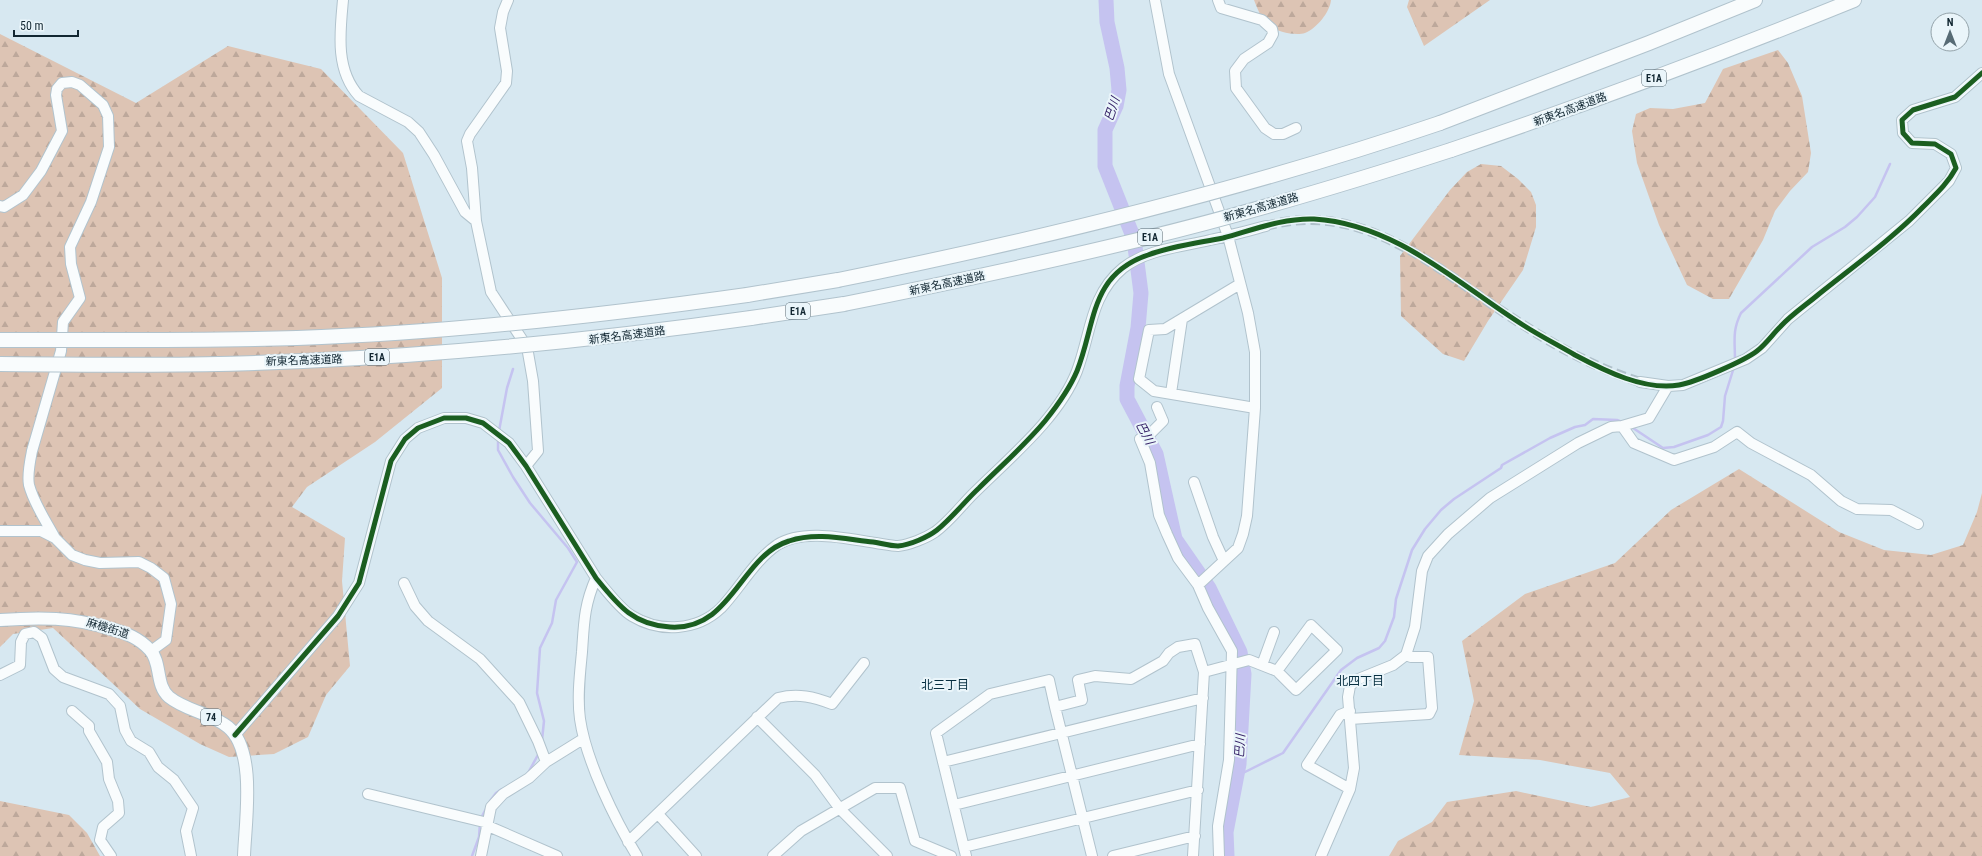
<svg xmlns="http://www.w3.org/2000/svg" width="1982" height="856" font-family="'Roboto Condensed','Noto Sans JP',sans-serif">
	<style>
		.forest { fill: url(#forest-firs) }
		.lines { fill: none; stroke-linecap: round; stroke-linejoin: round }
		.stream { stroke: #c5c3f0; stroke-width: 2.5 }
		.river { stroke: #c5c3f0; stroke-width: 15 }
		.minor-tunnel { stroke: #b0c1cb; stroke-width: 10; stroke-dasharray: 10 5; stroke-linecap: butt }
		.minor-casing { stroke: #b1c3cd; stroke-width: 12 }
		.major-casing { stroke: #b1c3cd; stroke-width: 14 }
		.highway-casing { stroke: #b1c3cd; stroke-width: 16 }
		.minor { stroke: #f9fcfd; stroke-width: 10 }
		.major { stroke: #f9fcfd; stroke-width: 12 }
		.highway { stroke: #f9fcfd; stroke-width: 14 }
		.highway-bridge-casing { stroke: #b1c3cd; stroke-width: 16; stroke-linecap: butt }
		.highway-bridge { stroke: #f9fcfd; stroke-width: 14 }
		.cycleway-casing { stroke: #eaf5fa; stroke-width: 8 }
		.cycleway { stroke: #1b5e20; stroke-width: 5 }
		.labels { text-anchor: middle; stroke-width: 4; stroke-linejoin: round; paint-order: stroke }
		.shield { fill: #eaf5fa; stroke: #53656e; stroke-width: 1 }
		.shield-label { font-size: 10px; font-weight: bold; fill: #122732 }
		.street-label { font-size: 11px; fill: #122732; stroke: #eaf5fa }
		.water-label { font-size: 12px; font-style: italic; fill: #352166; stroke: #eaf5fa }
		.neighbourhood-label { font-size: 12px; fill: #072f41; stroke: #eaf5fa }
	</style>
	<defs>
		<pattern id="forest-firs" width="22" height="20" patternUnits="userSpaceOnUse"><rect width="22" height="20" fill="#ddc4b4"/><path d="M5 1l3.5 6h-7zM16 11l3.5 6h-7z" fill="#bda89b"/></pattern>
	</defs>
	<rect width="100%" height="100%" fill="#d7e8f1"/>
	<path class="forest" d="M1254 0H1331C1330 12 1317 28 1305 33 1296 36 1277 32 1270 26 1261 19 1258 10 1254 0Z
		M1409 0H1490L1424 46 1407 7Z
		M0 34 136 103 228 46 321 69 403 153 442 278V388L375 442 307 487 292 507 345 538 342 581 350 666 326 695 308 737 274 754 229 757 200 744 140 709 53 628 13 634 0 647Z
		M1778 50 1788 63 1802 96 1811 153 1808 172 1790 191 1775 211 1763 240 1729 299H1713L1687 285 1659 225 1637 163 1632 131 1636 114 1650 108 1673 109 1705 103 1723 69Z
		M1481 164 1501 166 1518 179 1531 192 1536 205V227L1523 270 1488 321 1464 361 1443 354 1401 316 1400 256 1450 190 1467 172Z
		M1739 469 1839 532 1884 550 1931 555 1963 545 1977 512 1982 493V856H1389L1398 841 1432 822 1447 802 1516 791 1591 807 1630 797 1610 773 1540 760 1459 755 1474 701 1462 641 1525 594 1615 563 1671 510Z
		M0 801 69 815 87 833 100 856H0Z"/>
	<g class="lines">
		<path class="stream" d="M1735 360C1735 341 1732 331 1741 313L1812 247 1845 227 1857 217 1875 197 1890 164
			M1630 426 1663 448 1674 447 1708 435 1721 427 1723 421 1725 396 1734 367
			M499 431 507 388 513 369
			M498 438V450L513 477 530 503 568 548 577 562 556 600 552 623 540 648 537 693 544 721 542 740
			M528 773 539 753
			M1235 777 1283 753 1341 670 1357 658 1379 648 1385 641 1394 617 1396 599 1412 550 1425 529 1441 510 1454 499 1501 468 1502 465 1550 438 1575 427 1585 425 1593 419 1617 420 1622 422
			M490 801 496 793 502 789
			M481 818 488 805
			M472 856 479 837 480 823"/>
		<path class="river" d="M1106 0 1107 22 1117 68 1119 90 1116 106 1105 130V166L1134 239 1141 293 1138 328 1127 386V399L1156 454 1175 539 1209 588 1240 652 1244 674 1239 764 1226 832 1227 856"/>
		<path class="minor-tunnel" d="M1266 226C1368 197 1446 278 1525 326 1561 349 1599 369 1640 382"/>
		<defs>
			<path id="minor" d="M343 0C340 32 335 70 359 96L408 122 419 132 434 155 465 212 476 221
				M508 0 503 12 500 28 507 71 506 83 470 134 467 141 472 168 476 221 491 292 527 347 533 381 538 451 526 466
				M1155 0 1169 74 1228 236 1248 313 1255 352V408L1247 516 1243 534 1238 548 1198 585 1208 608 1232 651 1229 760 1218 826 1219 856
				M1218 0 1221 8 1262 20 1272 29 1273 34 1268 43 1244 59 1235 71 1236 88 1265 128 1274 134H1283L1296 128
				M0 206 4 207 23 195 41 171 62 131 56 95 57 89 62 83 72 82 80 85 103 105 108 116 109 147 91 202 70 247 71 264 80 298 63 322 61 351 32 451C30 461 27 475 29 485 34 504 46 521 55 538
				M1240 284 1165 329 1149 330 1139 379 1154 391 1255 408
				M1640 382 1668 386 1683 385 1746 359 1762 348 1788 319 1909 221 1949 181 1956 168 1951 154 1935 144 1912 143 1903 133 1902 120 1913 110 1955 97 1982 73
				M1171 393 1182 319
				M1157 407 1163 421 1151 433 1140 439 1150 463 1159 515 1167 534 1178 558 1198 585
				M1622 426 1634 443 1674 460 1714 447 1737 432 1751 443 1811 475 1841 501 1857 509 1891 510 1918 524
				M1194 482 1213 537 1224 561
				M0 531H41L55 538 72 555 85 560 100 563 139 562 151 568 164 578 171 604 166 640 151 651
				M596 578C584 605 584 623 582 652 580 673 577 697 580 719 586 761 615 820 637 856
				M404 583 415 606 428 621 480 659 519 702 538 741 546 762
				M1262 665 1274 632
				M1204 672 1249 660 1277 671 1296 690 1337 650 1311 625 1277 671
				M0 675 20 665 21 642 25 634 34 632 42 638 54 669 63 677 109 694 120 706 125 730 131 741 149 752 158 767 174 780 193 808 186 831 191 856
				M1055 707 1092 856
				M72 711 89 726V731L107 762 109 779 118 801 119 813 103 827 100 840 111 856
				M1350 711 1340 715 1307 765 1350 789
				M757 717 815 775 840 809 887 856
				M1350 719 1429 714 1432 708 1428 657H1411L1406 655
				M235 735 338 616 359 583 391 461 405 439 418 428 444 418H466L483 423 509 443 526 466 596 578C605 589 620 609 632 616 660 633 697 631 721 608 740 588 754 561 777 545 803 528 848 539 876 543 883 544 892 546 898 546 909 545 926 538 935 532 949 522 961 506 973 494 1008 459 1059 418 1077 371 1091 334 1090 295 1123 268 1147 249 1182 247 1210 240 1229 236 1247 231 1266 226
				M943 762 1203 698
				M368 794 488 823
				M954 805 1200 744
				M658 814 696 856
				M488 826 557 856
				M628 842 778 698C798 693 814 697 832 704L864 663
				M964 847 1198 790
				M481 856 491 807 503 794 529 778 546 762 583 739
				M773 856 801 831 875 788H900L915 841 951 856
				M966 856 936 733 990 694 1049 680 1055 707 1082 700 1078 680 1095 676 1131 679 1163 661 1169 653 1178 647 1195 644 1204 672 1193 856
				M1113 856 1195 836
				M1321 856 1350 789 1354 768 1348 697 1350 686 1356 680 1393 665 1406 655 1415 627 1422 571 1428 556 1448 534 1490 498 1578 443 1611 427 1622 426 1649 418 1668 386"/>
			<path id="major" d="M0 620C40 617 72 617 111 629 126 633 139 638 150 650 162 663 155 685 169 697 186 711 211 713 228 727 257 751 245 823 244 856"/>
			<path id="highway" d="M1440 123 1649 43 1755 0
				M1451 150C1587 104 1721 54 1854 0
				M747 295 838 280
				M751 318 844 304"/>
		</defs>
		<use href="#minor" class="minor-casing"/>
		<use href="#major" class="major-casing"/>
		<use href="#highway" class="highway-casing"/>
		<use href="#minor" class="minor"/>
		<use href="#major" class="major"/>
		<use href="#highway" class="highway"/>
		<defs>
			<path id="highway-bridge" d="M838 280C1042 239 1243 190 1440 123
				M844 304C944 284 1043 263 1142 239 1246 214 1349 183 1451 150
				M0 340C99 340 198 341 297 338 448 333 598 316 747 295
				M0 364C101 365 202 366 303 361 453 354 603 339 751 318"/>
		</defs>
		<use href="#highway-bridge" class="highway-bridge-casing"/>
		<use href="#highway-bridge" class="highway-bridge"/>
		<defs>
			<path id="cycleway" d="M235 735 338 616 359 583 391 461 405 439 418 428 444 418H466L483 423 509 443 526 466 596 578C618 605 633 625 670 627 732 631 740 556 789 541 816 532 845 539 873 542 880 543 890 546 898 546 910 545 928 537 937 530 952 518 965 501 979 488 1001 466 1025 445 1045 421 1057 406 1069 390 1077 371 1096 324 1089 275 1148 255 1172 246 1198 243 1223 238 1253 230 1282 218 1314 219 1396 224 1458 284 1523 325 1540 336 1558 345 1575 355 1605 371 1645 391 1679 385 1696 382 1744 361 1757 351 1766 344 1772 335 1780 327 1792 314 1806 305 1819 294 1854 266 1892 239 1923 207 1936 194 1948 183 1956 168L1951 154 1935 144 1912 143 1903 133 1902 120 1913 110 1955 97 1982 73"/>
		</defs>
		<use href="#cycleway" class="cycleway-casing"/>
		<use href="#cycleway" class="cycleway"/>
	</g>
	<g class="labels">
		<g class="shield">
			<rect x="1642" y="70" width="24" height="16" rx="3"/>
			<rect x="1138" y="229" width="24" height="16" rx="3"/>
			<rect x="786" y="303" width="24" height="16" rx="3"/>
			<rect x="365" y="349" width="24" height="16" rx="3"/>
			<rect x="201" y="709" width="20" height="16" rx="3"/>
		</g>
		<g class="shield-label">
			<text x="1654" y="82">E1A</text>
			<text x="1150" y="241">E1A</text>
			<text x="798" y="315">E1A</text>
			<text x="377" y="361">E1A</text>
			<text x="211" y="721">74</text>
		</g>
		<g class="street-label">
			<text transform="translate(1570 109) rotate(-20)" y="4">新東名高速道路</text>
			<text transform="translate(1261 207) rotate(-16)" y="4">新東名高速道路</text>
			<text transform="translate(947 283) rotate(-12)" y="4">新東名高速道路</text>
			<text transform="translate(627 335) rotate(-7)" y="4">新東名高速道路</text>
			<text transform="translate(304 360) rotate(-2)" y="4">新東名高速道路</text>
			<text transform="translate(108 628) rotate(17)" y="4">麻機街道</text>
		</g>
		<g class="water-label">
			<text transform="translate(1112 109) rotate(-71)" y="4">巴川</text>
			<text transform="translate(1145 433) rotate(62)" y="4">巴川</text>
			<text transform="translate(1240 746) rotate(-87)" y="4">巴川</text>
		</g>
		<g class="neighbourhood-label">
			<text x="1360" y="685">北四丁目</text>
			<text x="945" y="689">北三丁目</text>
		</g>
	</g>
	<g transform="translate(1950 32)"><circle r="19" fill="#eaf5fa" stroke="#94a3aa"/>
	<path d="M0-3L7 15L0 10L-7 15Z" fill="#576b75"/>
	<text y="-6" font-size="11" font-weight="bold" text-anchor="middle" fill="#122732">N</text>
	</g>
	<path d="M14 30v6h64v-6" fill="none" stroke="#122732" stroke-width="2"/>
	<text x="20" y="30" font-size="12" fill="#122732" stroke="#eaf5fa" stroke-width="3" paint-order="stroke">50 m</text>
</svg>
